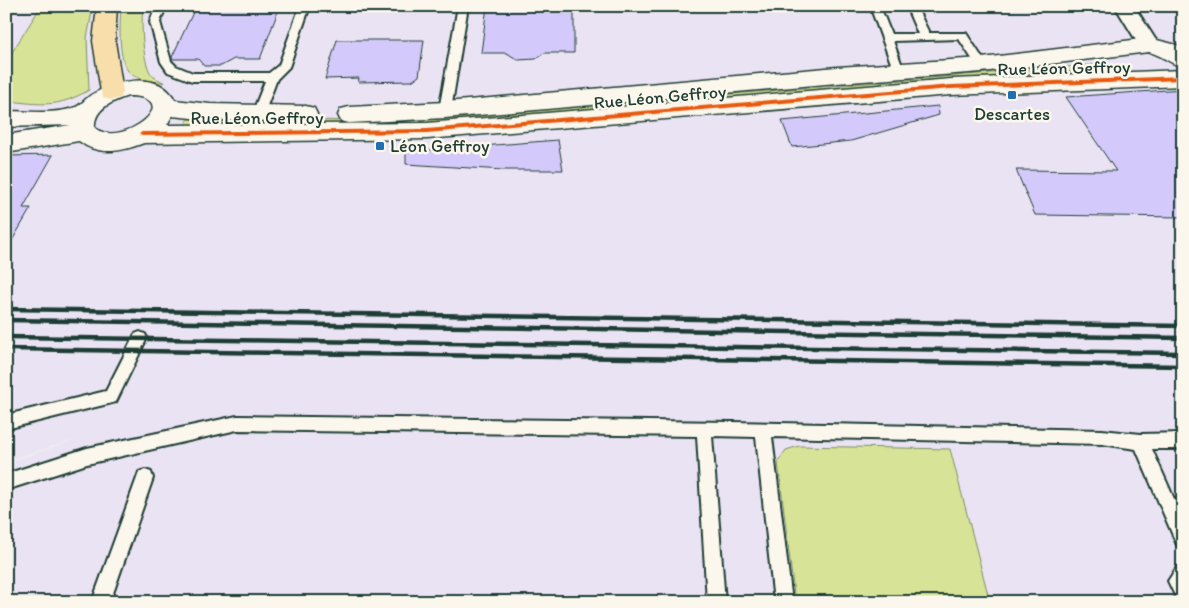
<svg xmlns="http://www.w3.org/2000/svg" width="1189" height="608" font-family="Itim,sans-serif">
	<style>
		.built { fill: #eae3f3 }
		.green { fill: #d7e396; stroke: #7b9065 }
		.building { fill: #d4c9fb; stroke: #1f3d34 }
		.lines { fill: none; stroke-linecap: round; stroke-linejoin: round }
		.lane-casing { stroke: #1f3d34; stroke-width: 4 }
		.street-casing { stroke: #1f3d34; stroke-width: 4 }
		.secondary-casing { stroke: #1f3d34; stroke-width: 3 }
		.primary-casing { stroke: #1f3d34; stroke-width: 3 }
		.lane { fill: #fbf7ec; fill-rule: evenodd }
		.street { fill: #fbf7ec; fill-rule: evenodd }
		.secondary { fill: #fbf7ec; fill-rule: evenodd }
		.primary { fill: #f8deab; fill-rule: evenodd }
		.rail { stroke: #1f3d34; stroke-width: 4.5 }
		.cycleway-casing { stroke: #fbf7ec; stroke-width: 3 }
		.cycleway { fill: #e8590c; fill-rule: evenodd }
		.poi-dot { fill: #1f6fb2; stroke: #fbf7ec; stroke-width: 2 }
		.labels { text-anchor: middle; stroke-width: 5; stroke-linejoin: round; paint-order: stroke }
		.street-label { font-size: 18px; fill: #1f3d34; stroke: #fbf7ec }
		.poi-label { font-size: 18px; fill: #1f3d34; stroke: #fbf7ec }
	</style>
	<rect width="100%" height="100%" fill="#f3eeef"/>
	<filter id="ink" filterUnits="userSpaceOnUse"><feTurbulence type="fractalNoise" baseFrequency=".02" numOctaves="2"/><feDisplacementMap in="SourceGraphic" scale="10" xChannelSelector="R" yChannelSelector="G"/><feConvolveMatrix kernelMatrix="1 2 1 2 8 2 1 2 1" color-interpolation-filters="sRGB"/></filter>
	<g filter="url(#ink)">
		<path class="built" d="M6 6H1183V602H6V463L86 436 6 461Z"/>
		<path class="green" d="M41 6H93L87 38 89 90C56 109 42 104 6 101V62Z
			M121 6H143C141 23 142 60 151 74 154 78 160 80 165 83 153 81 141 81 131 74 117 63 120 23 121 6Z
			M1102 64 1106 69 969 78 407 126 183 128 189 118 365 121 434 118Z
			M799 446 950 449 990 602H795L778 462 786 450Z"/>
		<path class="building" d="M196 6H280L260 59H234L221 66H204L198 59H172V57Z
			M487 6H574V53H544L536 59 518 60 507 53H481Z
			M337 40H424L419 76 412 81 358 82 359 78 325 79Z
			M1183 89V217L1035 215 1016 170 1116 171 1066 97Z
			M938 106 939 115 851 141 792 147 782 121Z
			M558 140 563 170H503L406 164V152Z
			M53 155 23 208H31L6 251V156Z"/>
		<g class="lines">
			<defs>
				<path id="lane" d="M156 6H166L160 22 171 61 176 66 193 73H269L279 65 300 6H310L289 67 277 79 264 114 258 118 252 114 265 81H192L168 72 161 62 150 22Z
					M458 6H468L451 110 445 114 439 110Z
					M870 6H880L891 34H918L906 6H916L929 33H966L987 65 986 68H978L959 39 893 41 904 71 903 74H895Z
					M140 332 145 334 147 338 116 402 6 429V415L106 391 135 334Z
					M237 416 732 422 1102 430 1141 434 1183 433V449H1152L1183 519V547L1177 545 1136 449 1102 444 772 437 792 602H774L756 437 712 436 725 602H707L697 436 237 430 87 464 6 490V474L87 448Z
					M145 470 151 472 153 478 110 602H92L137 478 139 472Z
					M1183 565V602H1178L1168 581 1177 567Z"/>
				<path id="street" d="M1115 6H1134L1159 45 1156 50 1149 52 1142 50Z"/>
				<path id="secondary" d="M1149 38 1177 45 1183 49V67C1170 64 1162 55 1149 52L982 72 837 83 445 118 349 123 341 121 338 115 341 109 349 107 445 102 837 67 982 58Z
					M1183 70V86L951 95 427 139 144 143C123 151 99 157 79 141L6 153V135L71 125 6 127V111C28 111 55 115 76 107 81 105 86 98 91 95 114 81 159 69 175 100L210 104 306 106 314 108 317 114 314 120 306 122 210 120 172 116 167 125 427 123 951 79ZM128 96C189 97 121 150 95 128 93 109 113 101 128 96Z"/>
				<path id="primary" d="M97 6H117L115 41 123 92 120 98 112 100 104 98 101 92 93 41Z"/>
			</defs>
			<use href="#lane" class="lane-casing"/>
			<use href="#street" class="street-casing"/>
			<use href="#secondary" class="secondary-casing"/>
			<use href="#primary" class="primary-casing"/>
			<use href="#lane" class="lane"/>
			<use href="#street" class="street"/>
			<use href="#secondary" class="secondary"/>
			<use href="#primary" class="primary"/>
			<path class="rail" d="M6 309 1183 326
				M6 320 1183 338
				M6 337 1183 353
				M6 349 1183 366"/>
			<defs>
				<path id="cycleway" d="M1183 76V80L951 89 427 133 142 136 139 134 142 132 427 129 951 85Z"/>
			</defs>
			<use href="#cycleway" class="cycleway-casing"/>
			<use href="#cycleway" class="cycleway"/>
		</g>
	</g>
	<g class="poi-dot">
		<rect x="1007" y="90" width="10" height="10" rx="2.5"/>
		<rect x="375" y="141" width="10" height="10" rx="2.5"/>
	</g>
	<g class="labels">
		<g class="street-label">
			<text transform="translate(1064 68) rotate(-1)" y="6">Rue Léon Geffroy</text>
			<text transform="translate(660 97) rotate(-5)" y="6">Rue Léon Geffroy</text>
			<text x="257" y="124">Rue Léon Geffroy</text>
		</g>
		<g class="poi-label">
			<text x="1012" y="120">Descartes</text>
			<text x="390" y="152" text-anchor="start">Léon Geffroy</text>
		</g>
	</g>
	<rect width="1189" height="608" fill="none" stroke="#fbf7ec" stroke-width="25"/>
	<rect x="12" y="12" width="1164" height="583" fill="none" stroke="#1f3d34" stroke-width="2" filter="url(#ink)"/>
</svg>
